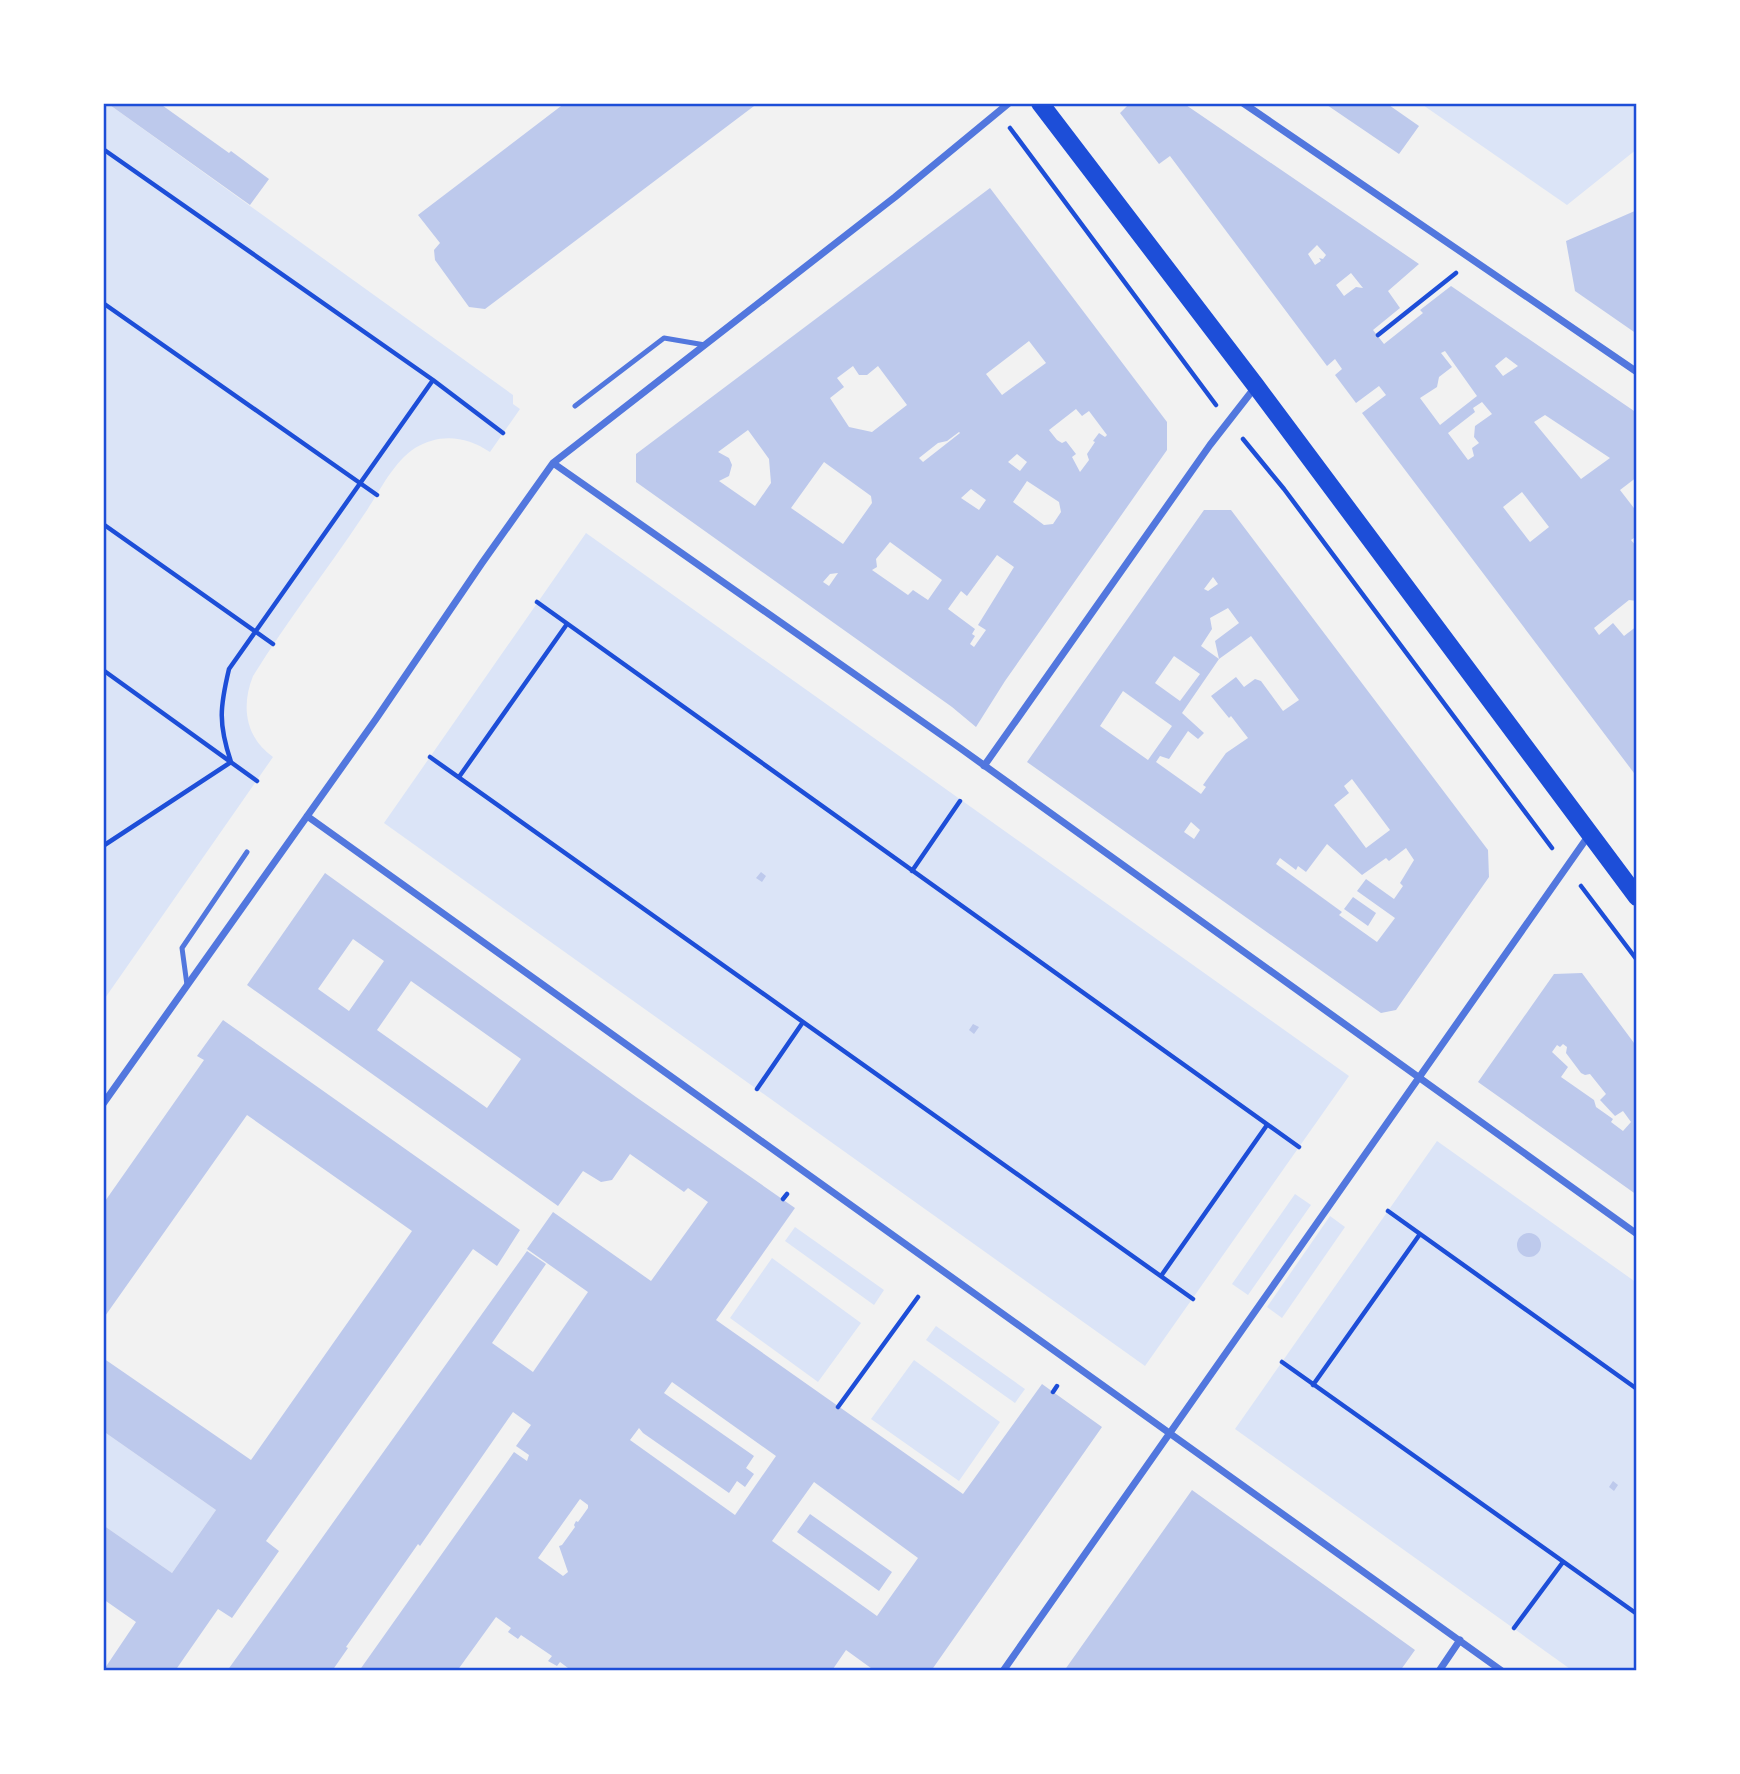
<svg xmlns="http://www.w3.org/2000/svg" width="1740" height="1774" font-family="Raleway,sans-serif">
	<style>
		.green { fill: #dbe4f7 }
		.building { fill: #bdc9ec; fill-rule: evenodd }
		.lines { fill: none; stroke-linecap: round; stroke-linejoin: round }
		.path { stroke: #1d4ed8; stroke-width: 4.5 }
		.service { stroke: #5277de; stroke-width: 5 }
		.minor { stroke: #5277de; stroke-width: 7 }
		.primary { stroke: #1d4ed8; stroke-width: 18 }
		.neatline { fill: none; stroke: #1d4ed8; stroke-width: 2.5 }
	</style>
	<rect width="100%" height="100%" fill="#f2f2f2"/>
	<path class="green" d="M103 103H107L513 395V404L520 409 490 452C466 436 440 433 415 448 392 463 378 495 363 516 327 570 287 621 253 676 241 706 245 737 273 757L103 1001Z
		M1420 103H1637V149L1567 205Z
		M586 533 1349 1076 1145 1366 384 823Z
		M1437 1141 1637 1283V1671H1573L1235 1429Z
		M1295 1194 1311 1205 1248 1295 1232 1284Z
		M1330 1216 1345 1227 1282 1318 1267 1307Z
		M795 1227 884 1290 874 1305 785 1241Z
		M772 1258 861 1323 818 1382 730 1318Z
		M936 1326 1025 1389 1015 1403 926 1340Z
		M914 1360 1000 1422 959 1481 871 1419Z
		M103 1431 216 1510 172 1573 103 1525Z"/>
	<path class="building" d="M107 103H159L229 153 231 151 269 179 250 205Z
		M565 103H758L485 309 469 307 435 260 434 250 440 243 418 215Z
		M1130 103H1183L1419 264 1388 291 1400 308 1373 330 1384 344 1423 313 1420 310 1451 286 1637 413V477L1620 490 1637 512V536L1631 540 1637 547V601L1629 600 1594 628 1599 635 1613 623 1624 636 1637 626V667L1634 669 1637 673V777L1362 413 1386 395 1379 386 1356 403 1335 375 1342 369 1335 359 1327 366 1170 156 1159 164 1120 113ZM1317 245 1326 255 1323 259 1319 258 1321 261 1315 265 1308 254ZM1351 273 1363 288 1356 287 1344 296 1336 285ZM1445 351 1477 396 1440 425 1420 398 1437 387 1439 377 1452 367 1441 353ZM1506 357 1518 366 1503 376 1495 366ZM1482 402 1492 414 1475 426 1474 437 1479 443 1472 448 1474 456 1468 460 1448 433 1475 412 1473 408ZM1545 415 1610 458 1581 479 1534 422ZM1522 492 1549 527 1530 542 1503 507Z
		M1324 103H1386L1419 126 1399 154Z
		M990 188 1167 422V450L1005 681 976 727 952 707 636 482V454ZM1029 341 1046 363 1002 395 986 374ZM853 366 859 375H867L878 366 907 405 872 432 849 427 830 398 844 387 837 378ZM1076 409 1082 416 1089 411 1107 435 1105 437 1099 433 1093 441 1095 442 1087 454 1089 460 1080 472 1072 457 1076 454 1066 441 1062 443 1057 440 1049 430ZM748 430 769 459 771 483 755 506 719 481 729 476 732 465 729 458 718 452ZM959 432 960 433 923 462 919 458 938 443 947 441ZM1017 454 1027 462 1020 471 1008 462ZM824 462 871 496 872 503 843 544 791 508ZM1027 481 1059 502 1061 512 1053 524 1044 525 1013 502ZM971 489 986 500 979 510 961 498ZM890 542 942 580 928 600 913 590 908 595 872 570 877 567 876 559ZM997 555 1014 567 978 625 986 630 974 647 970 644 975 636 972 634 975 629 948 609 961 591 967 596ZM838 573 829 586 823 582 830 574Z
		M1637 210V334L1575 291 1566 241Z
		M1204 510H1231L1488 850 1489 877 1396 1010 1381 1013 1027 762ZM1213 577 1218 584 1208 591 1204 589ZM1228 608 1239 623 1215 641 1219 659 1251 636 1299 700 1283 711 1261 681 1255 679 1244 687 1236 677 1211 696 1229 718 1231 716 1248 738 1226 753 1203 785 1206 787 1201 794 1156 762 1160 756 1169 759 1188 731 1198 739 1204 733 1182 713 1219 659 1201 646 1212 629 1210 618ZM1174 656 1200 674 1180 701 1155 683ZM1123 691 1172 726 1148 760 1100 726ZM1352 779 1390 830 1366 848 1334 805 1349 793 1344 786ZM1191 822 1200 830 1194 839 1184 832ZM1327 844 1362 875 1386 858 1389 861 1406 848 1414 860 1400 883 1403 886 1394 899 1366 879 1357 891 1395 918 1377 942 1339 915 1342 912 1276 864 1280 858 1296 870 1298 866 1306 872Z
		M761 872 766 876 762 882 756 878Z
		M325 873 636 1097 795 1208 716 1320 963 1494 1042 1384 1102 1427 931 1671H875L846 1650 833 1669 835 1671H572L560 1662 557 1666 548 1661 552 1656 521 1635 518 1639 508 1632 511 1628 496 1617 457 1671H359L514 1452 527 1461 529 1455 516 1446 531 1425 513 1412 420 1546 418 1544 346 1647 348 1648 332 1671H227L527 1251 546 1264 492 1343 533 1372 588 1292 527 1249 553 1212 651 1281 708 1202 688 1188 684 1192 630 1154 612 1180 601 1182 583 1171 558 1206 247 985ZM353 939 384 961 349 1011 318 989ZM411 981 521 1059 487 1108 377 1030ZM672 1382 776 1456 735 1515 630 1440 639 1428 643 1433 729 1493 737 1481 745 1487 754 1474 746 1468 754 1456 664 1393ZM814 1482 918 1558 877 1616 772 1541ZM580 1499 588 1505V1508L578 1522 576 1521 574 1525 575 1527 562 1545 559 1546 568 1572 563 1576 538 1558Z
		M1353 897 1376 913 1368 926 1344 909Z
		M1582 973 1637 1047V1195L1478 1082 1554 974ZM1563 1044 1567 1047 1566 1053 1581 1073 1585 1075 1590 1074 1606 1094 1600 1100 1615 1116 1623 1111 1631 1122 1623 1131 1611 1122 1613 1119 1596 1107 1594 1100 1561 1077 1568 1067 1552 1052 1557 1045 1560 1047Z
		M223 1020 520 1230 497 1266 473 1249 266 1541 279 1551 232 1618 218 1609 175 1671H103L136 1622 103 1599V1525L172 1573 216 1510 103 1431V1358L251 1460 412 1231 247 1115 103 1319V1204L204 1060 197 1056Z
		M973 1024 979 1027 974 1034 969 1030Z
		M1517 1245a12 12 0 1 1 24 0a12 12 0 1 1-24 0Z
		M1613 1481 1618 1485 1614 1491 1609 1487Z
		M1192 1490 1415 1650 1400 1671H1064Z
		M810 1514 892 1572 879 1591 797 1532Z"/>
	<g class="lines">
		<path class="path" d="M1010 128 1216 405
			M103 149 433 380 503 433
			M103 303 377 495
			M1378 335 1456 273
			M1243 439 1284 489 1552 848
			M103 524 273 644
			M537 602 1299 1147
			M103 670 257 781
			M430 757 1193 1299
			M459 777 567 624
			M103 846 231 762C218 723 220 707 229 669L433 380
			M912 871 960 801
			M1581 886 1637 960
			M757 1089 803 1022
			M783 1199 787 1194
			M1388 1211 1637 1389
			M1161 1276 1267 1125
			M1282 1362 1637 1614
			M1313 1385 1420 1234
			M1053 1392 1057 1386
			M838 1407 918 1297
			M1514 1628 1563 1562"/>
		<path class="service" d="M575 406 664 338 705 345
			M187 985 182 948 247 852"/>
		<path class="minor" d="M1243 103 1637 372
			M553 463 960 748 1637 1234
			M984 766 1210 445 1256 386
			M307 816 1502 1671
			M103 1104 376 719 482 563 553 463 895 197 1009 103
			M1003 1671 1589 835
			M1439 1671 1460 1640"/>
		<path class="primary" d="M1040 103 1256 386 1637 897"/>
	</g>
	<rect width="1740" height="1774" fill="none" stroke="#ffffff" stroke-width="210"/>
	<rect x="105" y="105" width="1530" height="1564" class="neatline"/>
</svg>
